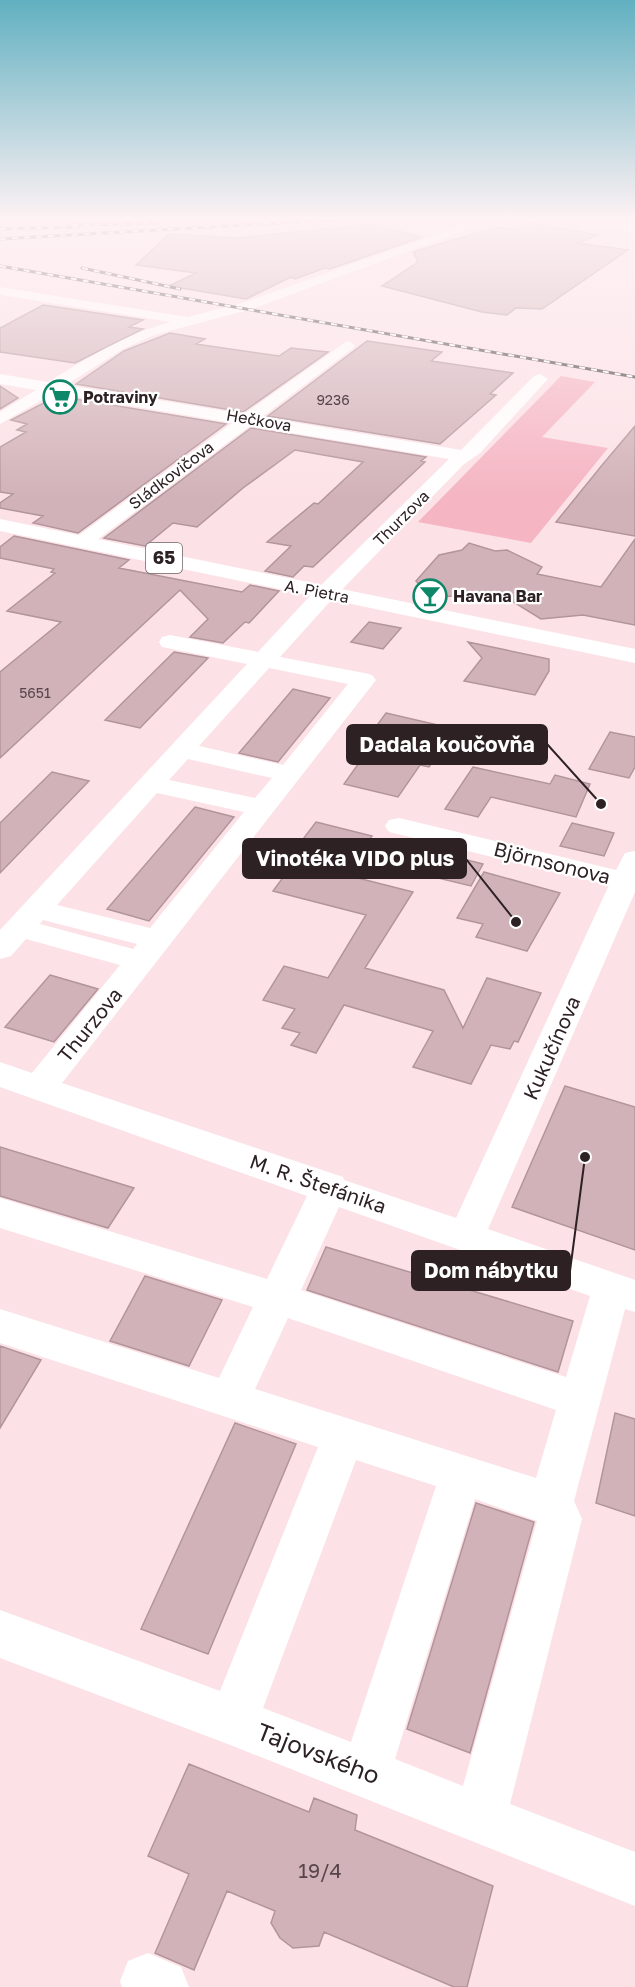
<svg xmlns="http://www.w3.org/2000/svg" width="635" height="1987" font-family="'Golos Text',sans-serif">
	<style>
		.green { fill: #f5b5c3 }
		.building { fill: #d1b2b8; stroke: #b2959a; stroke-width: 1.5 }
		.lines { fill: none; stroke-linecap: round; stroke-linejoin: round }
		.minor { fill: #fff; fill-rule: evenodd }
		.major { fill: #fff; fill-rule: evenodd }
		.rail-casing { stroke: #4c3e41; stroke-width: 3 }
		.rail { stroke: #fff; stroke-width: 2; stroke-dasharray: 6; stroke-linecap: butt }
		.labels { text-anchor: middle; stroke-width: 4.5; stroke-linejoin: round; paint-order: stroke }
		.far-number-label { font-size: 14px; fill: #564549 }
		.far-poi-label { font-size: 16px; font-weight: bold; fill: #2d2124; stroke: #fff; text-anchor: start }
		.far-street-label { font-size: 16px; fill: #2d2124; stroke: #fff }
		.shield { fill: #fff; stroke: #6c6466; stroke-width: 1.5 }
		.shield-label { font-size: 18px; font-weight: bold; fill: #2d2124 }
		.street-label { font-size: 20px; fill: #2d2124; stroke: #fff }
		.near-number-label { font-size: 20px; fill: #564549 }
		.near-street-label { font-size: 24px; fill: #2d2124; stroke: #fff }
		.leader { fill: none; stroke: #2d2124; stroke-width: 2 }
		.callout-dot { fill: #2d2124; stroke: #fff; stroke-width: 2 }
		.callout { fill: #2d2124; stroke: #2d2124; stroke-width: 2 }
		.callout-label { font-size: 21px; text-anchor: middle; font-weight: bold; fill: #fff }
	</style>
	<rect width="100%" height="100%" fill="#fce2e7"/>
	<path class="green" d="M561 376 595 382 542 437 608 448 531 543 418 522Z"/>
	<path class="building" d="M533 223 598 235 578 243 628 250 542 309 516 308 507 315 482 312 382 286 418 262 413 252 496 227 513 230Z
		M372 224 422 237 330 269 325 268 295 279 291 277 246 299 169 286 196 273 136 265 169 234 238 238Z
		M43 305 143 320 129 327 143 329 75 363 0 352V328Z
		M170 333 205 339 196 344 279 356 291 348 328 352 243 412 76 384 124 351Z
		M367 341 442 352 431 361 513 373 490 394 496 395 440 444 268 416Z
		M0 386 18 398 0 409Z
		M57 396 226 424 78 533 33 523 43 516 0 508V503L13 494 0 492V447L26 432 17 430 27 424 11 420Z
		M635 426V536L556 522 603 464Z
		M251 428 426 457 421 461 425 462 313 567 304 566 293 577 265 571 291 546 267 542 314 503 318 504 363 462 295 450 243 488 197 527 173 523 145 546 104 538Z
		M14 536 129 560 119 568 242 592 250 585 279 591 249 623 245 622 223 643 190 637 208 619 180 590 0 758V672L61 622 7 611 55 573 51 572 54 569 0 558V547Z
		M635 539V625L583 615 541 619 512 601 474 594 431 598 416 581 439 555 462 550 469 543 495 551 507 550 542 567 537 574 601 587Z
		M369 622 401 628 383 649 351 642Z
		M468 642 549 659V671L535 695 464 681 482 658Z
		M174 652 208 658 140 728 105 720Z
		M293 689 330 698 278 762 239 753Z
		M386 713 455 729 429 767 420 765 398 797 344 784 366 753 358 751Z
		M610 732 635 737V767L629 778 589 769Z
		M473 767 550 784 555 775 590 784 576 817 491 797 478 817 445 809Z
		M52 772 89 781 0 873V823Z
		M195 807 234 817 149 921 107 909Z
		M316 822 372 836 346 875 413 892 365 968 444 990 463 1028 487 978 541 993 518 1042 514 1041 510 1049 491 1045 471 1084 413 1067 433 1031 344 1005 316 1053 291 1045 300 1033 282 1028 295 1009 263 1000 284 966 328 978 366 915 273 891 307 845 300 843Z
		M572 823 614 833 604 856 560 846Z
		M428 850 483 864 471 886 413 872Z
		M484 872 560 893 527 951 476 937 483 924 457 918Z
		M50 975 98 989 54 1042 5 1027Z
		M565 1086 635 1107V1250L512 1207Z
		M0 1147 134 1188 108 1228 0 1196Z
		M326 1247 573 1321 558 1372 307 1290Z
		M145 1276 222 1300 189 1366 110 1341Z
		M0 1346 41 1360 0 1428Z
		M615 1413 635 1419V1516L596 1503Z
		M235 1423 296 1444 208 1654 141 1629Z
		M476 1503 534 1522 470 1753 407 1729Z
		M189 1764 309 1812 314 1798 357 1815 355 1830 493 1886 467 1987H454L324 1932 319 1946 293 1948 280 1938 271 1923 275 1911 227 1891 194 1970 155 1953 189 1874 148 1856Z"/>
	<g class="lines">
		<path class="minor" d="M480 219H496L252 309 154 335 123 349 66 385 244 414 347 341 352 343 355 346 352 349 262 417 461 450 534 376 540 374 548 379 480 453 463 465 325 607 280 657 364 673 372 675 376 680 62 1083 343 1177 344 1180 456 1218 609 885 389 832 385 826 389 820 399 818 616 870 625 853 635 851V892L488 1229 635 1280V1312L625 1309 574 1501 582 1519 510 1804 635 1852V1906L233 1746 0 1658V1610L220 1691 318 1447 0 1343V1309L219 1378 253 1307 0 1228V1198L267 1279 307 1196 0 1087V1062L32 1073 120 965 26 939 11 956 0 959V930L247 664 162 647 159 642 162 637 170 635 258 652 309 597 449 459 250 426 89 546H75L72 542 75 538 232 423 54 393 0 424V412L36 390 0 384V374L48 382C88 358 125 334 171 322L0 295V287L188 317 242 303ZM269 668 348 684 283 765 199 746ZM188 759 272 778 255 798 169 780ZM157 793 244 812 150 928 57 905ZM43 920 137 944 133 949 40 924ZM339 1207 590 1296 566 1377 301 1290ZM288 1318 556 1410 536 1478 255 1389ZM356 1460 436 1486 351 1742 263 1708ZM475 1499 537 1521 463 1786 395 1759Z
			M148 1953 181 1967 189 1987H122L120 1981 128 1961Z"/>
		<path class="major" d="M566 219H596L635 224V232L572 223Z
			M0 519 635 649V663L0 531Z"/>
		<defs>
			<path id="rail" d="M71 225 158 223
				M0 229 79 227
				M0 239 348 219
				M0 266 635 377
				M82 268 180 289"/>
		</defs>
		<use href="#rail" class="rail-casing"/>
		<use href="#rail" class="rail"/>
	</g>
	<linearGradient id="sky" x2="0" y2="1"><stop stop-color="#61b0c1"/><stop offset="0.44" stop-color="#fef2f4"/><stop offset="1" stop-color="#fef2f4" stop-opacity="0"/></linearGradient>
	<rect width="635" height="497" fill="url(#sky)"/>
	<defs>
		<symbol id="supermarket-ring" viewBox="-11 -11 22 22"><circle r="9.5" fill="#fff" stroke="#0e8769" stroke-width="1.5"/><path d="M-6-5.5h2.5l.6 2H6L4.5 2H-2.5L-4.4-4H-6ZM-1.5 3.2a1.3 1.3 0 1 0 .1 0ZM3 3.2a1.3 1.3 0 1 0 .1 0Z" fill="#0e8769"/></symbol>
		<symbol id="bar-ring" viewBox="-11 -11 22 22"><circle r="9.5" fill="#fff" stroke="#0e8769" stroke-width="1.5"/><path d="M-6-5H6L.8 .8V4.5H3.5V6h-7V4.5H-.8V.8Z" fill="#0e8769"/></symbol>
	</defs>
	<g fill-rule="evenodd">
		<use href="#supermarket-ring" x="41" y="378" width="38" height="38"/>
		<use href="#bar-ring" x="411" y="577" width="38" height="38"/>
	</g>
	<g class="labels">
		<g class="far-number-label">
			<text x="333" y="405">9236</text>
			<text x="35" y="698">5651</text>
		</g>
		<g class="far-poi-label">
			<text x="83" y="403">Potraviny</text>
			<text x="453" y="602">Havana Bar</text>
		</g>
		<g class="far-street-label">
			<text transform="translate(259 420) rotate(10)" y="6">Hečkova</text>
			<text transform="translate(171 475) rotate(-37)" y="6">Sládkovičova</text>
			<text transform="translate(401 518) rotate(-45)" y="6">Thurzova</text>
			<text transform="translate(317 591) rotate(11)" y="6">A. Pietra</text>
		</g>
		<rect class="shield" x="146" y="543" width="36" height="30" rx="4.5"/>
		<g class="shield-label">
			<text x="164" y="564">65</text>
		</g>
		<g class="street-label">
			<text transform="translate(552 863) rotate(14)" y="7">Björnsonova</text>
			<text transform="translate(90 1025) rotate(-51)" y="7">Thurzova</text>
			<text transform="translate(552 1048) rotate(-66)" y="7">Kukučínova</text>
			<text transform="translate(318 1184) rotate(19)" y="7">M. R. Štefánika</text>
		</g>
		<g class="near-number-label">
			<text x="320" y="1878">19/4</text>
		</g>
		<g class="near-street-label">
			<text transform="translate(318 1754) rotate(21)" y="8">Tajovského</text>
		</g>
	</g>
	<path class="leader" d="M601 804L547 744M516 922L466 859M585 1157L570 1271"/>
	<g class="callout-dot">
		<circle cx="601" cy="804" r="6"/>
		<circle cx="516" cy="922" r="6"/>
		<circle cx="585" cy="1157" r="6"/>
	</g>
	<g class="callout">
		<rect x="347" y="725" width="200" height="39" rx="6"/>
		<rect x="243" y="839" width="223" height="39" rx="6"/>
		<rect x="412" y="1251" width="158" height="39" rx="6"/>
	</g>
	<g class="callout-label">
		<text x="447" y="752">Dadala koučovňa</text>
		<text x="355" y="866">Vinotéka VIDO plus</text>
		<text x="491" y="1278">Dom nábytku</text>
	</g>
</svg>
